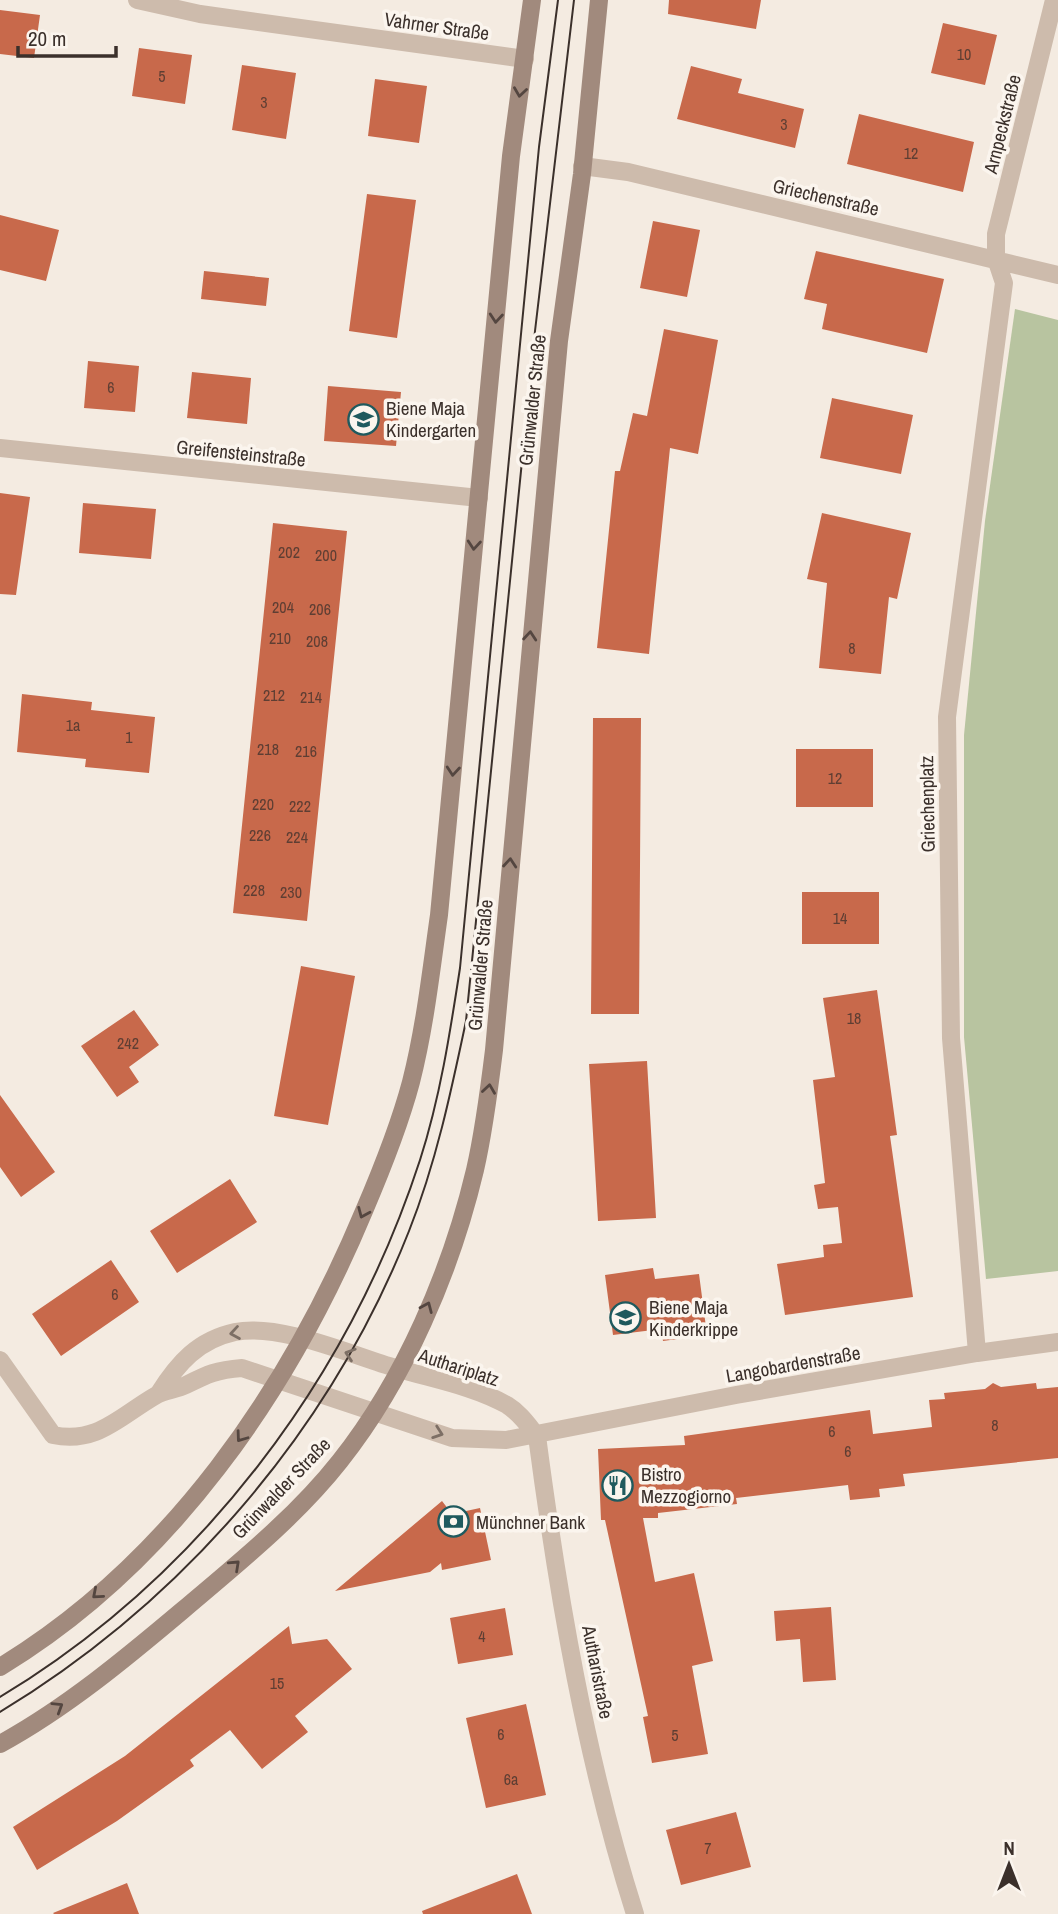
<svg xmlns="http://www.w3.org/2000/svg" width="1058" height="1914" font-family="'Archivo Narrow',sans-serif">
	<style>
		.green { fill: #b8c4a0 }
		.building { fill: #c8694b }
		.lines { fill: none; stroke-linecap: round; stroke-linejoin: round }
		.minor { stroke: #cdbbac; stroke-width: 18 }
		.secondary { stroke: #a18a7d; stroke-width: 18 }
		.tram { stroke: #3b302b; stroke-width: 2 }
		.oneway { stroke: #544640 }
		.oneway2 { stroke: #7d6f65 }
		.labels { text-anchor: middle; stroke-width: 7; stroke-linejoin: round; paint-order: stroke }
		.number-label { font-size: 16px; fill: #5e3e33 }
		.street-label { font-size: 19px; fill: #3b302b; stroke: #fbf5ee }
		.poi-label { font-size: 19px; fill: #3b302b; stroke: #fbf5ee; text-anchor: start }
	</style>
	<rect width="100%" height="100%" fill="#f4ebe1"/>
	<path class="green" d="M1015 309 1058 320V1271L986 1279 964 1037V735L985 521Z"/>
	<path class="building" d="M669 0H761L756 29 668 14Z
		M0 10 40 15 34 58 0 54Z
		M943 23 997 35 985 85 931 73Z
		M139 48 192 55 185 104 132 96Z
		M242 65 296 73 286 139 232 130Z
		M691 66 742 79 738 93 804 109 795 148 677 119Z
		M375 79 427 86 419 143 368 136Z
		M859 114 974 142 963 192 847 164Z
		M367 194 416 200 397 338 349 331Z
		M0 215 59 230 46 281 0 270Z
		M653 221 700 230 687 297 640 288Z
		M816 251 944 279 927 353 822 329 827 304 804 299Z
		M204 271 269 278 266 306 201 299Z
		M664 329 718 340 698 454 670 448 649 654 597 648 615 471H620L633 413 647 416Z
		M88 361 139 366 135 412 84 408Z
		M192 372 251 378 247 424 187 418Z
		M328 386 401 392 396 446 324 441Z
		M832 398 913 415 901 474 820 458Z
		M0 493 30 497 16 595 0 594Z
		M83 503 156 509 151 559 79 553Z
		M822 513 911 533 897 599 889 597 881 674 819 668 827 583 807 579Z
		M273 523 347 531 307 921 233 913Z
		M22 694 92 702 91 710 155 717 149 773 85 767 86 759 17 752Z
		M593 718H641L639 1014H591Z
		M796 749H873V807H796Z
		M802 892H879V944H802Z
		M301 966 355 976 328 1125 274 1116Z
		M877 990 897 1135 890 1136 913 1297 785 1315 777 1264 824 1257 823 1245 842 1243 838 1207 818 1209 814 1185 825 1183 813 1080 835 1077 823 998Z
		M134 1010 159 1045 129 1067 139 1082 117 1097 81 1046Z
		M647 1061 656 1218 598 1221 589 1064Z
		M0 1095 55 1172 21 1197 0 1167Z
		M230 1179 257 1222 177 1273 150 1231Z
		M111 1260 139 1302 61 1356 32 1314Z
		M653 1268 655 1279 699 1274 707 1335 663 1341 661 1329 613 1335 605 1275Z
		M993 1383 1001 1387 1036 1383 1037 1389 1058 1387V1458L903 1474 905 1486 879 1489 880 1497 850 1500 848 1485 736 1498 737 1504 658 1513V1518H643L655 1582 694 1573 713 1661 692 1666 708 1754 652 1763 643 1717 648 1716 605 1520H601L598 1449 685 1445 684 1436 870 1410 873 1434 932 1427 929 1400 945 1399 944 1393 985 1389Z
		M442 1501 452 1514 480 1508 491 1560 442 1570 441 1563 430 1572 335 1591Z
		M831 1607 836 1680 803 1682 800 1639 776 1641 774 1611Z
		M505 1608 513 1655 458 1664 450 1618Z
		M289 1626 292 1644 327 1639 352 1669 295 1716 308 1732 262 1769 230 1730 190 1760 194 1766 117 1821 37 1870 13 1827 125 1756Z
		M526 1704 546 1795 486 1808 466 1718Z
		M736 1812 751 1867 681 1885 666 1830Z
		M517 1874 532 1914H423L422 1911Z
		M127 1883 139 1914H54L53 1913Z"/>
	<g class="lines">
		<path class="minor" d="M137 0 200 14 525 59
			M582 166 628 172 1058 275
			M0 448 479 498
			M977 1353 951 1038 947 717 1004 283 996 259V234L1054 0
			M0 1360 53 1435C97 1444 119 1417 155 1396 164 1390 176 1390 186 1385 208 1374 216 1370 242 1368L452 1438 506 1440 736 1395 977 1353 1058 1342
			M159 1393C178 1363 198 1340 235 1332 281 1323 351 1355 396 1368 432 1379 473 1386 507 1405 520 1413 528 1425 537 1436
			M537 1436C558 1596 586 1760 635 1914"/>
		<path class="secondary" d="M0 1667C170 1564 289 1391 364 1211 382 1169 399 1127 411 1082 425 1027 431 971 439 915L511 156 532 0
			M0 1744C66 1708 126 1658 183 1610 237 1564 296 1517 340 1461 405 1379 451 1271 475 1170 484 1131 489 1091 494 1050L559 341 582 174 599 0"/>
		<path class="tram" d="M0 1697C199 1577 348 1381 420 1160 440 1098 450 1033 460 968L539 147 558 0
			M0 1712C183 1601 330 1431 409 1231 436 1163 451 1092 466 1021L535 331 574 0"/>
	</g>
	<defs><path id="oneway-chevron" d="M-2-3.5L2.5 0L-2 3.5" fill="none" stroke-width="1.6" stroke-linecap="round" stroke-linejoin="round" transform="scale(1.75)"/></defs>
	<g class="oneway">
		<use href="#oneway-chevron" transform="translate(520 92) rotate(98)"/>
		<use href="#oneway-chevron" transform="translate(496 318) rotate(95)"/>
		<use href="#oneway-chevron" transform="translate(474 545) rotate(95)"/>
		<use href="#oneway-chevron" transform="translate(530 636) rotate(-85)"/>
		<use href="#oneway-chevron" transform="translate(453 771) rotate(95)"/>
		<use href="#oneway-chevron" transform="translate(510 863) rotate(-85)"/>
		<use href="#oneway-chevron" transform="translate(489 1089) rotate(-82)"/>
		<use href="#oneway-chevron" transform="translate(363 1213) rotate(113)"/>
		<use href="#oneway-chevron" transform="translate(427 1307) rotate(-67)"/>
		<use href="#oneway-chevron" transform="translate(241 1437) rotate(126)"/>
		<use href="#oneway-chevron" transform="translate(235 1565) rotate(-43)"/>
		<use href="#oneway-chevron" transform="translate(97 1594) rotate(139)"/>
		<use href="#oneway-chevron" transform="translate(58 1707) rotate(-32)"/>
	</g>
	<g class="oneway2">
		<use href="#oneway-chevron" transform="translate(235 1333) rotate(171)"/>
		<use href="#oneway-chevron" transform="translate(350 1354) rotate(-162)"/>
		<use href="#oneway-chevron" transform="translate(438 1433) rotate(19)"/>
	</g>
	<defs>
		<symbol id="school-ring" viewBox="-11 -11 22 22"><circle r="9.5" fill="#fbf5ee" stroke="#1f5a5e" stroke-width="1.5"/><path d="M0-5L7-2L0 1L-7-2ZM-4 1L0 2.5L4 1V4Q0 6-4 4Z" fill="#1f5a5e"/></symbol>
		<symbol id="restaurant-ring" viewBox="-11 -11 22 22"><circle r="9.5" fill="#fbf5ee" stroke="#1f5a5e" stroke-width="1.5"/><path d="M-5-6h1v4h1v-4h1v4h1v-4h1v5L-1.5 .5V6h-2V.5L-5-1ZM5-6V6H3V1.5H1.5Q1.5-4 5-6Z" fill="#1f5a5e"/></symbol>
		<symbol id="bank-ring" viewBox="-11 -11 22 22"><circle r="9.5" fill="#fbf5ee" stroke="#1f5a5e" stroke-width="1.5"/><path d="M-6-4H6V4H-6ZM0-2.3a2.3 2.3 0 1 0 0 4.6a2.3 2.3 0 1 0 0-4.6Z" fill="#1f5a5e"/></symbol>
	</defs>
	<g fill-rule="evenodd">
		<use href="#school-ring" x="346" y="402" width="35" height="35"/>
		<use href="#school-ring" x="608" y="1300" width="35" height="35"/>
		<use href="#restaurant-ring" x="600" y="1468" width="35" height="35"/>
		<use href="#bank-ring" x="436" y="1504" width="35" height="35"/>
	</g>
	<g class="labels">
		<g class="number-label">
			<text x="964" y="60">10</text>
			<text x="162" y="82">5</text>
			<text x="264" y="108">3</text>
			<text x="784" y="130">3</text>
			<text x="911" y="159">12</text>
			<text x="111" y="393">6</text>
			<text x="289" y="558">202</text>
			<text x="326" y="561">200</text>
			<text x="283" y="613">204</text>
			<text x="320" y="615">206</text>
			<text x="280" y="644">210</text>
			<text x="317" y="647">208</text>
			<text x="852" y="654">8</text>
			<text x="274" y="701">212</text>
			<text x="311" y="703">214</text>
			<text x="73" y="731">1a</text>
			<text x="129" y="743">1</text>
			<text x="268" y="755">218</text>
			<text x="306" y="757">216</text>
			<text x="835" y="784">12</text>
			<text x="263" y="810">220</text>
			<text x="300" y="812">222</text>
			<text x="260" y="841">226</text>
			<text x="297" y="843">224</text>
			<text x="254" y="896">228</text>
			<text x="291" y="898">230</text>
			<text x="840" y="924">14</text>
			<text x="854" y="1024">18</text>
			<text x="128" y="1049">242</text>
			<text x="115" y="1300">6</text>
			<text x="995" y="1431">8</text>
			<text x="832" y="1437">6</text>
			<text x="848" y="1457">6</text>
			<text x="482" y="1642">4</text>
			<text x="277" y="1689">15</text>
			<text x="501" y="1740">6</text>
			<text x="675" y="1741">5</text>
			<text x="511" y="1785">6a</text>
			<text x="708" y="1854">7</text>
		</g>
		<g class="street-label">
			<text transform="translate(437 26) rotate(8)" y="7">Vahrner Straße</text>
			<text transform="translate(1002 124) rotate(-76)" y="7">Arnpeckstraße</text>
			<text transform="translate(826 197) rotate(13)" y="7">Griechenstraße</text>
			<text transform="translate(532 400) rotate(-84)" y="7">Grünwalder Straße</text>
			<text transform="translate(241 453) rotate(6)" y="7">Greifensteinstraße</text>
			<text transform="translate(927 804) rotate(-91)" y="7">Griechenplatz</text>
			<text transform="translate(480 965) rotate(-85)" y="7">Grünwalder Straße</text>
			<text transform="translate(793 1364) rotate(-10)" y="7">Langobardenstraße</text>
			<text transform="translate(459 1367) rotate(18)" y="7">Authariplatz</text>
			<text transform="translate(281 1488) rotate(-46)" y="7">Grünwalder Straße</text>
			<text transform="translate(598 1672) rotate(79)" y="7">Autharistraße</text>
		</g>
		<g class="poi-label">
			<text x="386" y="415">Biene Maja<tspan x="386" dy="22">Kindergarten</tspan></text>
			<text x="649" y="1314">Biene Maja<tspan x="649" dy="22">Kinderkrippe</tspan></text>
			<text x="641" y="1481">Bistro<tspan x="641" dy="22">Mezzogiorno</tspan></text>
			<text x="476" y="1529">Münchner Bank</text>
		</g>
	</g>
	<g transform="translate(1009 1865)" stroke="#fbf5ee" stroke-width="5" paint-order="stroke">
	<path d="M0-5L12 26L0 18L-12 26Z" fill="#3b302b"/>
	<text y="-10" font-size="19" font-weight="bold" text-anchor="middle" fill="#3b302b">N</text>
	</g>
	<path d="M18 46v10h98v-10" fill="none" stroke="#3b302b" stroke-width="3.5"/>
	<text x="28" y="46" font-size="21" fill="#3b302b" stroke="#fbf5ee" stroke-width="5" paint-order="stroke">20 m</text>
</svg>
